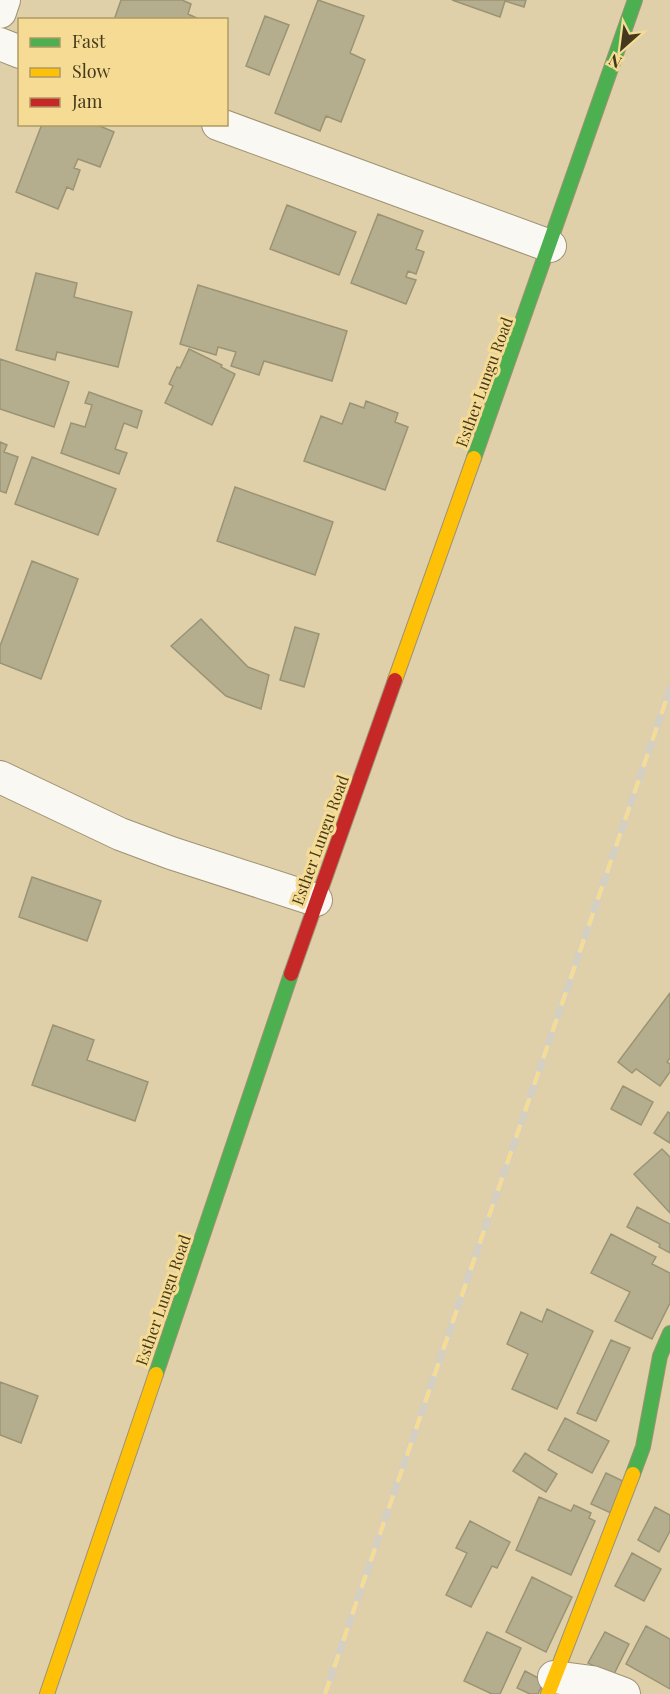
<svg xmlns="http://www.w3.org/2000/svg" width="670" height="1694" font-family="'Playfair Display',serif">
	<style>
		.building { fill: #b4ad8e; stroke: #9a9475; stroke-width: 1.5 }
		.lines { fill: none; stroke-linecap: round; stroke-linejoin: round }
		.street-casing { stroke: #9e9273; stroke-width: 34 }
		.fast-casing { stroke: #9e9273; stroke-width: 16 }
		.slow-casing { stroke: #9e9273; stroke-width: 16 }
		.jam-casing { stroke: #9e9273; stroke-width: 16 }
		.street { stroke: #faf8f2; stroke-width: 32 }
		.fast { stroke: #4caf50; stroke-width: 14 }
		.slow { stroke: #ffc107; stroke-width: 14 }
		.jam { stroke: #c62828; stroke-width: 14 }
		.rail-casing { stroke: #d4cfc3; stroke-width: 7 }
		.rail { stroke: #f5db94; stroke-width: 4.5; stroke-dasharray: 14; stroke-linecap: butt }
		.labels { text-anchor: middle; stroke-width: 6; stroke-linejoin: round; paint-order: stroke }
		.street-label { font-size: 16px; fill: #44391c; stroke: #f5db94 }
	</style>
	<rect width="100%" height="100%" fill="#dfd0aa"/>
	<path class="building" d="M121 0H182L191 4 188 14 201 20H114Z
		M318 0 364 16 350 53 365 60 341 122 326 116 320 131 275 113Z
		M452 0H526L524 7 505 1 500 17Z
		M265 16 289 25 269 75 246 66Z
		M42 124H95L114 132 100 167 78 159 74 168 80 170 73 190 67 187 58 209 16 192Z
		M287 205 356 232 339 275 270 249Z
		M378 214 423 231 416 249 424 252 416 274 408 271 406 277 416 280 406 304 351 283Z
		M36 273 77 283 74 297 132 312 118 367 57 352 55 360 16 350Z
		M198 285 347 331 332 381 264 361 259 375 231 366 236 352 218 347 216 355 180 344Z
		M189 349 222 365 221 367 235 374 212 425 165 403 173 386 169 384 177 367 180 368Z
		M0 359 69 382 54 427 0 409Z
		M89 392 142 411 137 428 124 423 115 449 127 453 119 474 61 453 71 423 85 427 92 405 85 403Z
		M366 401 398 413 395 422 408 427 385 490 304 461 321 416 342 424 350 403 364 408Z
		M0 442 7 445 4 452 18 457 6 493 0 491Z
		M32 457 116 489 98 535 15 504Z
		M235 487 333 522 315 575 217 541Z
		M32 561 78 579 41 679 0 663V646Z
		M201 619 248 667 269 675 261 709 226 696 171 646Z
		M295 627 319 634 304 687 280 680Z
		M32 877 101 901 87 941 19 917Z
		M670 993V1058L667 1062 670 1064V1072L660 1086 636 1069 632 1073 618 1062Z
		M53 1025 94 1040 87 1060 148 1082 135 1121 32 1085Z
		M623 1086 653 1102 641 1125 611 1109Z
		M668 1112 670 1113V1143L654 1133Z
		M662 1149 670 1157V1213L634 1174Z
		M637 1207 670 1224V1253L659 1247 660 1244 627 1227Z
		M611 1234 656 1257 652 1264 670 1273V1303L652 1339 615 1321 630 1292 591 1273Z
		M547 1309 593 1331 557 1409 512 1389 528 1354 507 1344 521 1312 542 1322Z
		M611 1340 630 1348 596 1421 577 1413Z
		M0 1382 38 1396 21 1443 0 1435Z
		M565 1418 609 1441 592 1473 548 1450Z
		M525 1453 557 1474 546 1492 513 1471Z
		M606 1473 625 1482 611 1513 591 1504Z
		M539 1497 571 1511 574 1505 591 1513 589 1518 595 1521 571 1575 516 1550Z
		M655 1507 670 1515V1531L659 1552 638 1540Z
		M470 1521 510 1542 497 1568 492 1566 471 1607 446 1595 467 1553 456 1548Z
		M632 1553 661 1569 644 1601 615 1586Z
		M532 1577 572 1597 546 1652 506 1632Z
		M646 1626 670 1639V1689L626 1664Z
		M487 1632 521 1648 500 1694H492L464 1681Z
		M605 1632 629 1644 613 1676 588 1663Z
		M525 1671 544 1681 538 1694H530L517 1688Z"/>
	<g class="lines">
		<defs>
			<path id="street" d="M0 12 4 0
				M0 44 20 52
				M218 124 550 246
				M0 777 120 834 171 853 316 900
				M554 1677 592 1682 624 1694"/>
			<path id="fast" d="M474 458 635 0
				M156 1374 291 974
				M633 1474 643 1447 660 1356 670 1333"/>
			<path id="slow" d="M395 680 474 458
				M47 1694 156 1374
				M548 1694 633 1474"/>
			<path id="jam" d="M291 974 395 680"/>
		</defs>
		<use href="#street" class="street-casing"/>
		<use href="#fast" class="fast-casing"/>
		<use href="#slow" class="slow-casing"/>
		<use href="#jam" class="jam-casing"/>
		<use href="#street" class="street"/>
		<use href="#fast" class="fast"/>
		<use href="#slow" class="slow"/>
		<use href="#jam" class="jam"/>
		<defs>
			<path id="rail" d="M325 1694 670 689"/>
		</defs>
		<use href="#rail" class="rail-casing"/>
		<use href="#rail" class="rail"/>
	</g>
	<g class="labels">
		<g class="street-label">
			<text transform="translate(484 382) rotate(-70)" y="6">Esther Lungu Road</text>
			<text transform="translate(320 840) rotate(-70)" y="6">Esther Lungu Road</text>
			<text transform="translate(163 1300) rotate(-71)" y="6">Esther Lungu Road</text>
		</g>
	</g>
	<rect x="18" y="18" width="210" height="108" fill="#f5db94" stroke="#ae9a64" stroke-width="1.5"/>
	<rect x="30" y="38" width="30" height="9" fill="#4caf50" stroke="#ae9a64" stroke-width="1.5"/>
	<text x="72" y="48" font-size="18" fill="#44391c">Fast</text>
	<rect x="30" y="68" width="30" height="9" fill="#ffc107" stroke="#ae9a64" stroke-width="1.5"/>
	<text x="72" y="78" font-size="18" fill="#44391c">Slow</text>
	<rect x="30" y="98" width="30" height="9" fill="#c62828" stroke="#ae9a64" stroke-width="1.5"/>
	<text x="72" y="108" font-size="18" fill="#44391c">Jam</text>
	<g transform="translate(622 48) rotate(208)" stroke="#f5db94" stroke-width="4.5" paint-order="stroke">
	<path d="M0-4.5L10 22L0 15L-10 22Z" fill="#44391c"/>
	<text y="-9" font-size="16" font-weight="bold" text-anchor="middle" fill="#44391c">N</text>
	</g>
</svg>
